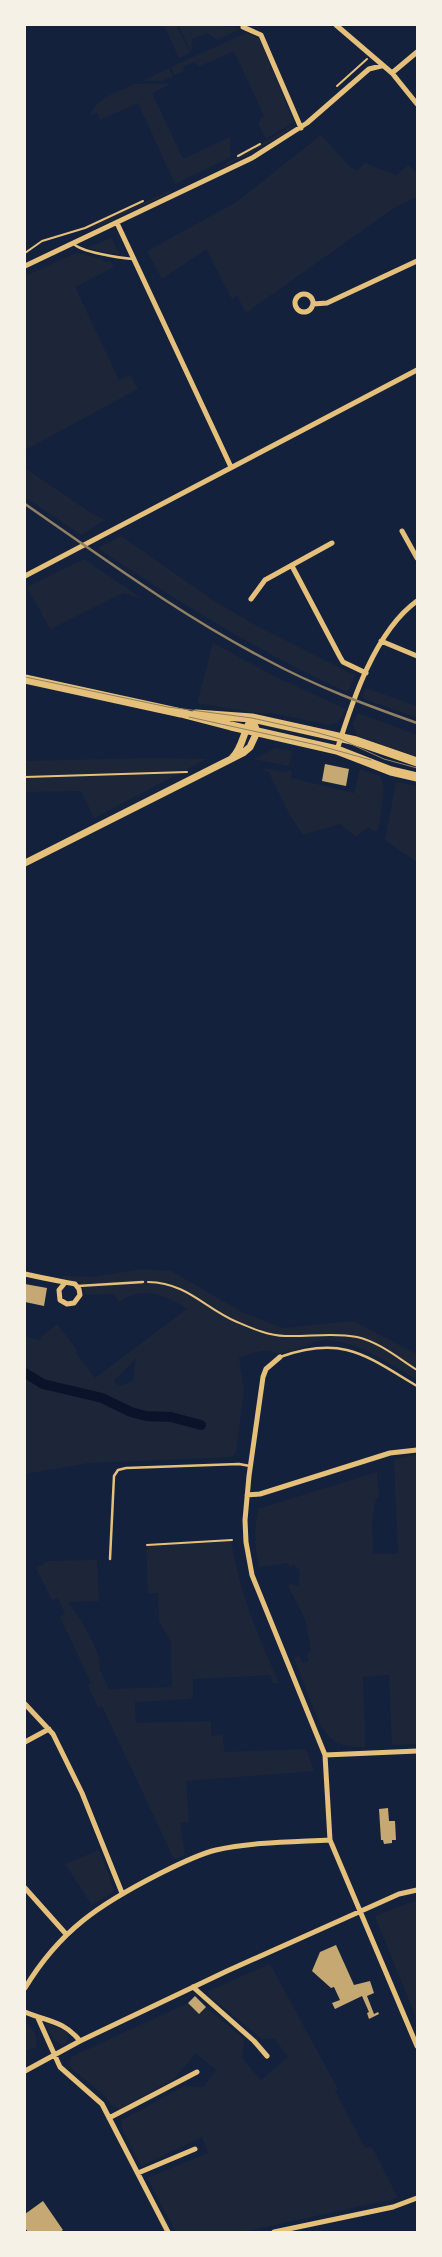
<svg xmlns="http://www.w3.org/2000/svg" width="442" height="2257" font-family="Helvetica,sans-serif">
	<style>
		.green { fill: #1d2539; fill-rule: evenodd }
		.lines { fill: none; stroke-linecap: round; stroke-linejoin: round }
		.canal { stroke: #0b132b; stroke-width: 10 }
		.building { fill: #c6a872 }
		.path { stroke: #e5c07b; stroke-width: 2 }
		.service { stroke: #e5c07b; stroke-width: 2.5 }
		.minor { stroke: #e5c07b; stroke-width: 5 }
		.tertiary { stroke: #e5c07b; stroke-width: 7 }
		.primary { stroke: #e5c07b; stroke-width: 9 }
		.tram { stroke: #918062; stroke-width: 1 }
		.rail { stroke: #918062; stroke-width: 2.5 }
	</style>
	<rect width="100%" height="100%" fill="#14213d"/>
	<path class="green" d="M164 25H176L190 53 179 58Z
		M178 25H207L242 28 217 40 207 33 192 39 191 52Z
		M246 33 259 38 294 122 266 139 258 123 261 121 260 118 264 116 234 51 198 67 195 62 183 67 184 71 174 75 171 67Z
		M169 68 173 76 162 81H142Z
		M135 84H171L152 93 183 159 230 137 231 157 175 184 138 103 100 120 97 113 90 116C96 97 118 92 135 84Z
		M294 125 284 134 227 166 225 164Z
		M321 135 350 167 358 170 365 163 396 175 409 165 417 174V197L395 207 246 313 237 296 232 299 206 249 162 279 147 251 235 203Z
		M169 191 170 193 93 229 92 226Z
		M111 238 121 255 86 248Z
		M76 253 103 259V261L108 262 110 261 114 267 75 287 119 380 130 375 138 389 25 450V276Z
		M25 468 91 513 105 520 81 535 25 497Z
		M121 536 214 601 257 626 350 673 356 674 347 692C259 652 178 602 98 548Z
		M84 559 143 599 123 593 50 629 27 587Z
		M213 643 274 676 346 709 338 722 330 725 271 713 264 714 197 703Z
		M366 688 417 706V718L362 698Z
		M358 713 417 735V757L358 737 352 724Z
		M276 748 292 751 289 766 253 759Z
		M151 758 207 759 94 818 81 791 25 792V761Z
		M263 768 284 772 292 770 291 778 354 793 360 769 380 776 384 787 379 828 375 832 368 827 356 837 340 824 303 835 291 817 269 773Z
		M396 782 417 786V862L385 840Z
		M143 1269 171 1271 244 1313 282 1328 353 1321 417 1354V1380C392 1365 343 1330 312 1343 303 1347 293 1351 283 1353 276 1355 271 1350 265 1351 257 1351 246 1355 239 1358L244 1391 236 1452 232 1457 89 1463 25 1474V1337L40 1340 41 1337 57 1324 77 1350 75 1352 95 1378 187 1309C165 1295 144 1285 119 1302L114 1294 86 1295 80 1282 64 1281 62 1278 63 1276 93 1277ZM136 1358 133 1381 121 1386 113 1382Z
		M417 1455V1744L392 1745 389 1675 363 1677 365 1747C330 1749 322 1731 311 1702 305 1687 300 1673 294 1658L299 1656 303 1663 309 1661 307 1654 311 1651 305 1619 288 1586 290 1583 299 1587 300 1571 294 1564 289 1567 288 1563 259 1567C254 1546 254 1530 258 1509L377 1472 379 1498 376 1499 372 1521 373 1554 398 1553 394 1459Z
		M231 1540C239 1591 258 1636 279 1683H272L271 1675 193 1679V1696L190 1699 135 1702 136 1723 211 1721V1736L223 1735 224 1752 306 1749 314 1771 186 1781 189 1822 180 1823 185 1855 174 1859 102 1706 98 1708 88 1685 91 1683 60 1617 65 1614 58 1598 52 1600 36 1568 48 1561 97 1560 99 1601 68 1602 81 1620 95 1647 99 1659 100 1670 109 1689 172 1687 171 1642 159 1621 158 1593H148L146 1543Z
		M99 1850 114 1889 112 1893 92 1905 65 1864Z
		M417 1900V2020L375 1916Z
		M270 1964 338 2089 335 2091 365 2148 372 2147 398 2198 243 2232H176L147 2178 208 2153 202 2137 141 2166 121 2126 122 2120 184 2086 203 2087 216 2070 196 2053 175 2078 120 2109 111 2105 105 2096 71 2068 69 2063 71 2057 188 2003 198 2014 206 2007 244 2039 242 2058 261 2080 288 2057 275 2039H262L209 1996 208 1991Z
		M25 2022C35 2029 37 2036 36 2048L25 2050Z
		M47 2023 68 2032 67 2043 62 2045 55 2041 45 2025Z"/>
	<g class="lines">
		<path class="canal" d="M25 1373 43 1384 102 1398 131 1412 146 1416 171 1417 201 1425"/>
	</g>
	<path class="building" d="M325 764 349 769 346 786 322 781Z
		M25 1284 47 1288 44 1306 25 1302Z
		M388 1808 389 1821H395L396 1840H392V1843L384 1844 383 1840H381L379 1809Z
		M336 1945 354 1985 370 1981 374 1993 367 1996 374 2014 378 2012 379 2014 369 2019 367 2013 369 2012 362 1996 335 2009 332 2003 340 2000 334 1987 331 1988 312 1971 320 1952Z
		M195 1996 206 2007 199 2014 188 2003Z
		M43 2201 63 2230 60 2232H28L25 2228V2214Z"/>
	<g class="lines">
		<path class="path" d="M337 86 367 59
			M238 156 260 144
			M25 253 42 241 85 228 143 201
			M25 777 187 772
			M148 1282C188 1283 204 1308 237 1322 251 1328 269 1336 285 1336 309 1337 333 1332 357 1337 379 1342 398 1358 417 1370
			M147 1545 232 1540"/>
		<path class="service" d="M73 243C79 252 121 258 133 259
			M78 1286 143 1282
			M280 1357C343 1335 365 1355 417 1386
			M110 1559 114 1476 118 1470 126 1468 239 1464 250 1466"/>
		<path class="minor" d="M336 25 392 73 417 104
			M243 27 261 35 301 128
			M392 73 417 52
			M117 223 231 467
			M25 266 252 158 307 123 369 69 381 66
			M295 303a9 9 0 1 1 18 0a9 9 0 1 1-18 0Z
			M313 304 327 303 417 261
			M402 531 417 558
			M292 566 340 657 343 662 366 673
			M25 576 417 370
			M251 599 265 580 332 543
			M381 641 417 656
			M337 750C352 702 375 631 417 601
			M25 1274C42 1278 59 1281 75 1284L79 1289 80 1295 74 1303 67 1304 60 1300 59 1290 64 1284
			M280 1357 266 1369 263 1377 249 1476 245 1520 246 1542 252 1575 325 1755 330 1840 417 2046
			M247 1495 260 1494 390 1453 417 1450
			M25 1704 53 1734 82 1793 122 1893
			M25 1742 49 1729
			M325 1755 417 1751
			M25 1888 66 1934
			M193 1987 254 2041 267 2056
			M25 1988C60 1930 100 1904 159 1874 177 1865 196 1855 216 1850 253 1842 292 1842 330 1840
			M25 2012C48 2022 63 2020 80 2041
			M38 2018 60 2067 102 2104 168 2232
			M25 2071 80 2041 227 1971 399 1894 417 1890
			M109 2118 197 2072
			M138 2173 195 2149
			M274 2232 393 2207 417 2198"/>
		<path class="tertiary" d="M232 758C243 748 243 731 252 718
			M25 863 243 753 250 747 257 732 252 718"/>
		<path class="primary" d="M25 679 181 713 231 726 337 750 391 771 417 777
			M196 714 252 718 356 741 417 762"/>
		<path class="tram" d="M25 677 168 707 252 718 315 732 340 739 384 759 417 768
			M189 717 317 745 371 760"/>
		<path class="rail" d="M25 504C103 558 182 616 267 660 315 686 366 705 417 723"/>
	</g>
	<rect width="442" height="2257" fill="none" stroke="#f6f1e7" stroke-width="52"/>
</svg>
